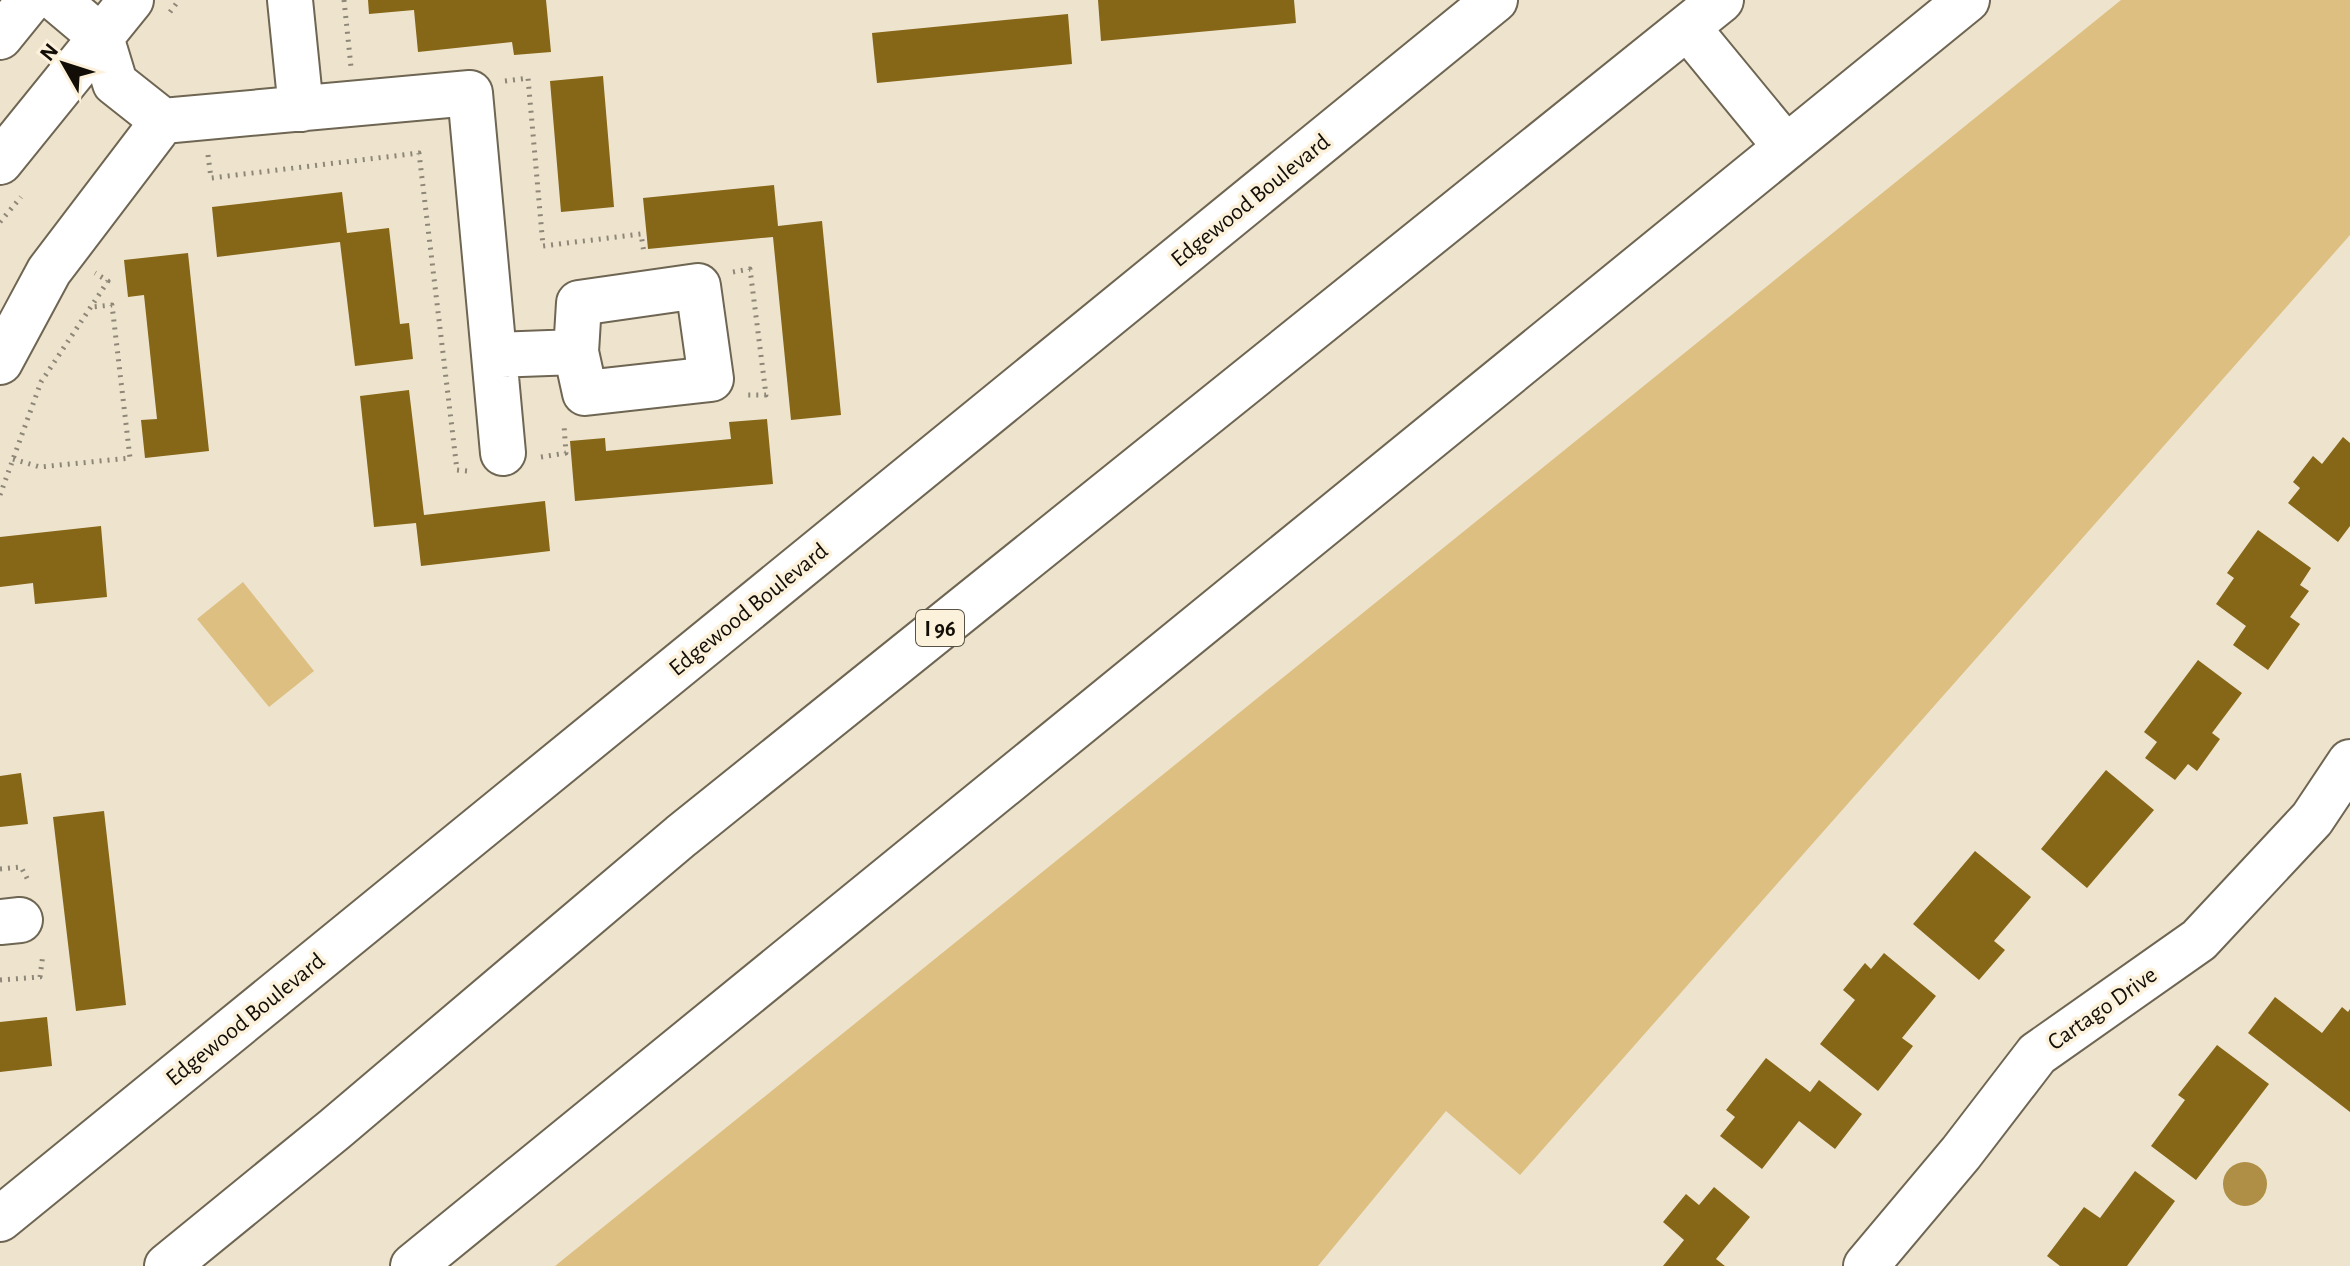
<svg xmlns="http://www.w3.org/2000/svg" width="2350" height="1266" font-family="'Alegreya Sans',sans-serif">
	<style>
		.green { fill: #ddbf82 }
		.water { fill: #af8e45 }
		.building { fill: #866617 }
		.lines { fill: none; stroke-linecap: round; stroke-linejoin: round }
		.minor-casing { stroke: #6e6552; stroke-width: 48 }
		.highway-casing { stroke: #6e6552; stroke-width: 48 }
		.path { stroke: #8e8777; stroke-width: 5; stroke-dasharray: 2 6; stroke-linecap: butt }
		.minor { stroke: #fff; stroke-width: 44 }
		.highway { stroke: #fff; stroke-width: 44 }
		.labels { text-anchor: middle; stroke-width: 7; stroke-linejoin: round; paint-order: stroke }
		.shield { fill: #fcf1db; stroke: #585247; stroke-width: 2 }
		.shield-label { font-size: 22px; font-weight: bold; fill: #120e07 }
		.street-label { font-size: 24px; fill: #120e07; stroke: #fcf1db }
	</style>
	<rect width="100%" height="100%" fill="#eee4ce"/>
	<path class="green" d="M2121 0H2350V235L1520 1175 1446 1111 1318 1266H555Z
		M243 582 314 671 269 707 197 619Z"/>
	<path class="water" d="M2223 1184a22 22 0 1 1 44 0a22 22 0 1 1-44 0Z"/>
	<path class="building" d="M368 0H546L551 52 514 55 512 42 418 52 414 10 369 14Z
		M1098 0H1294L1296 23 1101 41Z
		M1068 14 1072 64 877 83 872 33Z
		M603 76 614 207 561 212 550 81Z
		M774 185 778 226 822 221 841 415 791 420 773 237 648 249 643 198Z
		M342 192 347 233 389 228 400 324 409 323 413 359 355 366 340 242 217 257 212 207Z
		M188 253 209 451 145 458 141 420 157 419 144 295 128 297 124 260Z
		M409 390 424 515 545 501 550 551 421 566 416 523 374 527 360 396Z
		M767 419 773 484 575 501 570 441 605 438 606 451 731 439 729 422Z
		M2343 437 2350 443V526L2338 542 2288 503 2300 488 2293 482 2313 456 2322 464Z
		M101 526 107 597 35 604 33 583 0 587V537Z
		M2258 530 2311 568 2300 585 2309 591 2290 617 2300 624 2268 670 2233 645 2246 626 2216 604 2234 578 2227 573Z
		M2198 660 2242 693 2212 733 2220 739 2197 771 2188 764 2175 780 2145 758 2157 742 2144 732Z
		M2106 770 2154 810 2087 888 2041 849Z
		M21 773 28 824 0 827V776Z
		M104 811 126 1005 76 1011 53 817Z
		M1975 851 2031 897 1994 941 2005 950 1979 980 1913 924Z
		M1884 953 1936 996 1902 1038 1913 1046 1878 1091 1820 1044 1855 1000 1843 990 1865 963 1871 969Z
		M2275 997 2322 1033 2342 1007 2348 1012 2350 1009V1112L2248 1033Z
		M47 1017 52 1066 0 1072V1022Z
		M2217 1045 2269 1084 2196 1180 2151 1146 2185 1100 2178 1095Z
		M1766 1058 1810 1092 1819 1080 1862 1114 1835 1149 1799 1121 1762 1169 1720 1136 1735 1117 1726 1110Z
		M2135 1171 2175 1201 2127 1266H2060L2047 1256 2084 1207 2100 1218Z
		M1714 1187 1750 1217 1716 1259 1725 1266H1663L1684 1240 1663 1222 1686 1194 1699 1205Z"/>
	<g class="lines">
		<defs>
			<path id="minor" d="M57 0 101 37 115 83 163 121 470 93 503 453
				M290 0 301 109
				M1688 28 1786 147
				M0 37 30 0
				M0 162 131 0
				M494 355 576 352 585 393 711 379 698 286 579 303 576 352
				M0 362 49 271 163 121
				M0 922 20 920
				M0 1219 1495 0
				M1866 1266 1961 1153 2037 1054 2199 940 2312 819 2350 762"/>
			<path id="highway" d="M167 1266 335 1129 681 836 1721 0
				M413 1266 1967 0"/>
		</defs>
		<use href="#minor" class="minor-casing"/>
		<use href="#highway" class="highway-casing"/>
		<path class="path" d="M344 0 351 67
			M170 12 179 0
			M505 81 528 78 543 246 641 234 644 253
			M208 155 211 178 419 153 457 470 467 471
			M0 222 21 197
			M733 272 750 269 766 395H748
			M541 457 566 453 564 425
			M13 459 40 467 130 458 112 305 91 307
			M0 495 41 382 108 281 95 273
			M0 869 21 867 29 882
			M0 980 40 977 43 954"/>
		<use href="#minor" class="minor"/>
		<use href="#highway" class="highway"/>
	</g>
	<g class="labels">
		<rect class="shield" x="916" y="610" width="48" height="36" rx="6"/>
		<g class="shield-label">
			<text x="940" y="636">I 96</text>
		</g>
		<g class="street-label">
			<text transform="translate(1250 200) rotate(-39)" y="8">Edgewood Boulevard</text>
			<text transform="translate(748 609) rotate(-39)" y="8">Edgewood Boulevard</text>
			<text transform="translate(2102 1008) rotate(-35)" y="8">Cartago Drive</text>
			<text transform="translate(245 1019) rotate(-39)" y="8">Edgewood Boulevard</text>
		</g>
	</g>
	<g transform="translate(64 64) rotate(309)" stroke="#fcf1db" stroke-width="6" paint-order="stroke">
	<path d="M0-6L14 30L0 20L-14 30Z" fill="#120e07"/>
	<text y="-12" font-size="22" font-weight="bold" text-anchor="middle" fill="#120e07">N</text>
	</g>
</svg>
